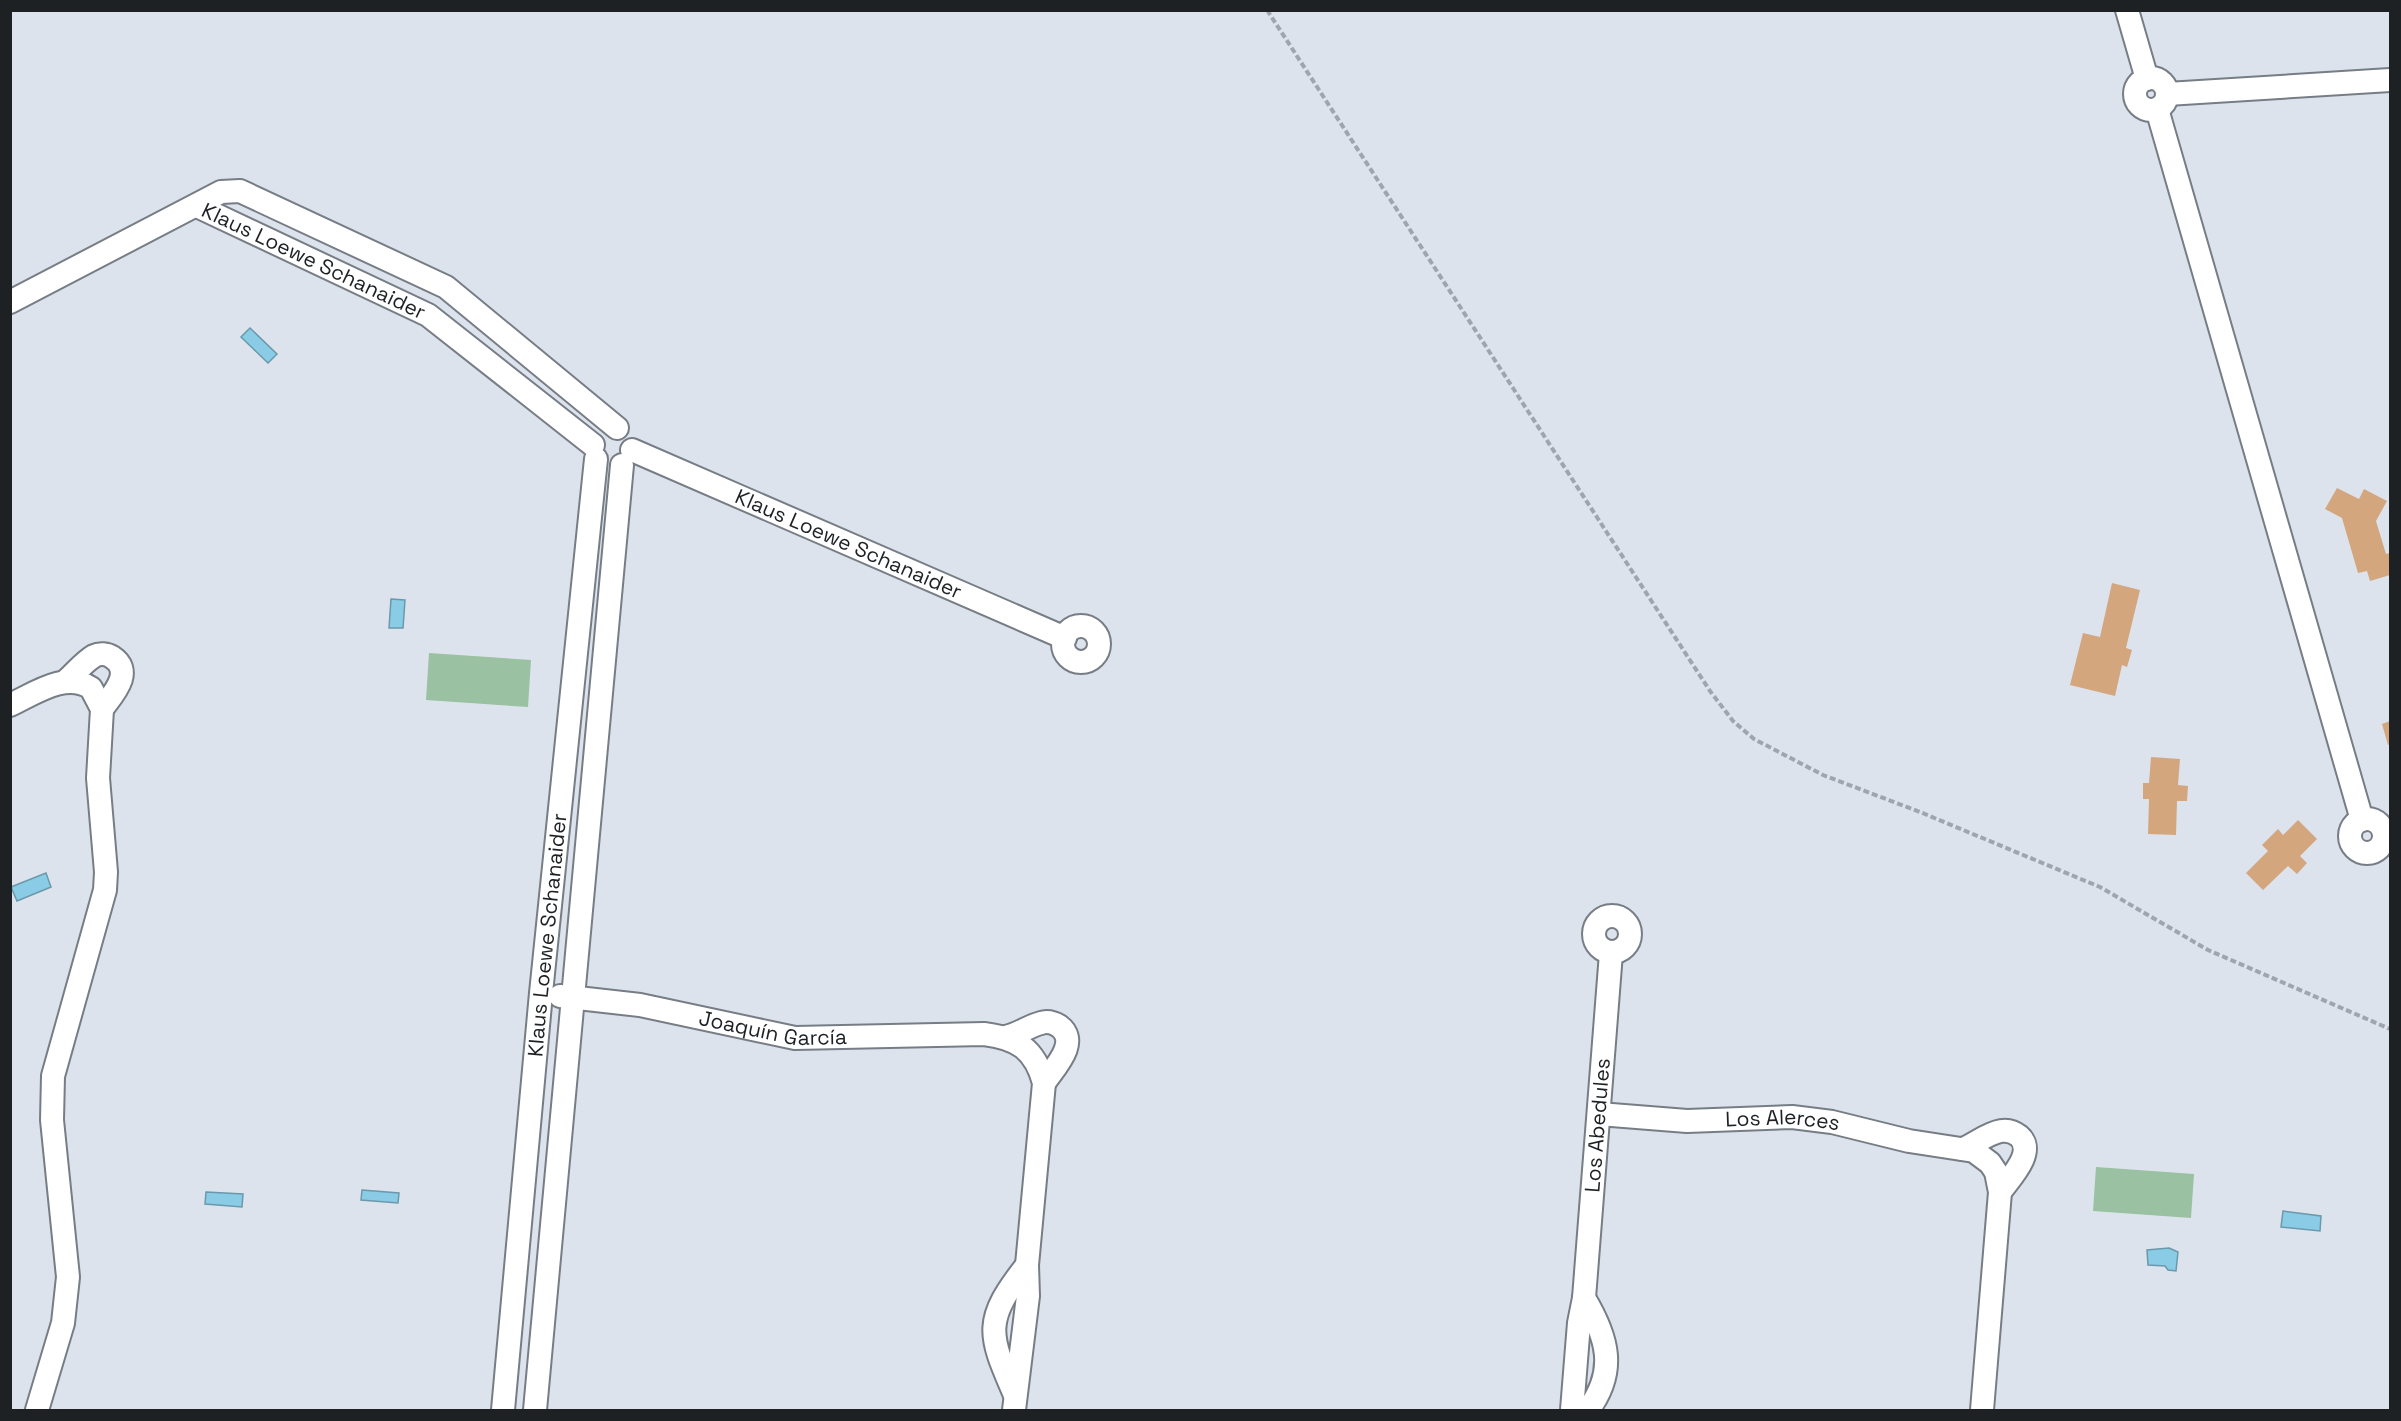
<svg xmlns="http://www.w3.org/2000/svg" width="2401" height="1421" font-family="'Space Grotesk',sans-serif">
	<style>
		.green { fill: #9ac1a1 }
		.water { fill: #8acce5; stroke: #6a99ab; stroke-width: 1.5 }
		.building { fill: #d3a67e }
		.lines { fill: none; stroke-linecap: round; stroke-linejoin: round }
		.street-casing { stroke: #777d85; stroke-width: 26 }
		.path { stroke: #a0a5ad; stroke-width: 4; stroke-dasharray: 6 3; stroke-linecap: butt }
		.street { stroke: #fff; stroke-width: 22 }
		.labels { text-anchor: middle; stroke-width: 4.5; stroke-linejoin: round; paint-order: stroke }
		.street-label { font-size: 21px; fill: #1e2124; stroke: #dde3ed }
	</style>
	<rect width="100%" height="100%" fill="#dde3ed"/>
	<path class="green" d="M429 653 531 660 528 707 426 700Z
		M2096 1167 2194 1174 2191 1218 2093 1211Z"/>
	<path class="water" d="M250 328 277 354 268 363 241 337Z
		M391 599 405 600 403 628H389Z
		M46 873 51 887 17 901 11 887Z
		M362 1190 399 1193 398 1203 361 1200Z
		M206 1192 243 1194 242 1207 205 1204Z
		M2283 1211 2321 1216 2320 1231 2281 1227Z
		M2169 1248 2178 1252 2176 1271 2168 1270 2165 1266 2148 1265 2147 1250Z"/>
	<path class="building" d="M2337 488 2359 499 2364 489 2387 501 2376 521 2386 554 2390 553V575L2370 581 2367 571 2358 573 2342 518 2325 509Z
		M2112 583 2140 590 2126 648 2132 650 2127 667 2122 665 2115 696 2070 685 2083 633 2100 637Z
		M2390 721V744L2388 745 2382 724Z
		M2151 757 2180 759 2178 785 2188 786 2187 801H2177L2176 835 2148 834 2149 799H2143V783H2149Z
		M2298 820 2317 839 2300 856 2307 863 2297 874 2288 866 2263 890 2246 873 2268 851 2262 845 2278 829 2283 835Z"/>
	<g class="lines">
		<defs>
			<g id="street">
				<path d="M2127 10 2147 79"/>
				<circle cx="2151" cy="94" r="16"/>
				<path d="M2167 94 2390 80"/>
				<path d="M2157 109 2362 820"/>
				<path id="s1" d="M197 206 428 315 593 445"/>
				<path d="M10 302 221 192 240 191 446 287 617 428"/>
				<path id="s2" d="M632 450 1065 638"/>
				<circle cx="1081" cy="644" r="18"/>
				<path d="M66 681C75 673 84 662 94 656 100 653 107 654 112 657 135 672 112 695 102 709"/>
				<path d="M10 705C34 694 66 671 91 688L102 709 98 778 106 872 105 890 53 1076 52 1120 68 1277 63 1323 37 1410"/>
				<circle cx="2367" cy="836" r="17"/>
				<circle cx="1612" cy="934" r="18"/>
				<path id="s3" d="M560 996 640 1005 795 1038 984 1034C1017 1038 1035 1049 1044 1083L1027 1265 1028 1296 1014 1410"/>
				<path d="M1006 1037C1019 1034 1029 1026 1041 1023 1047 1021 1054 1023 1059 1026 1081 1042 1053 1069 1044 1083"/>
				<path id="s4" d="M1599 1114 1687 1121 1792 1117 1832 1122 1909 1141 1974 1151 1990 1163 1996 1172 2000 1192 1982 1410"/>
				<path d="M1963 1149C1975 1144 1988 1133 2001 1131 2007 1130 2014 1132 2019 1136 2037 1152 2009 1179 2000 1192"/>
				<path d="M1584 1298C1608 1338 1617 1371 1588 1410"/>
				<path d="M1015 1395C988 1333 983 1321 1027 1265"/>
				<path id="s5" d="M503 1410 541 993 596 459"/>
				<path d="M535 1410 622 465"/>
				<path id="s6" d="M1572 1410 1579 1323 1584 1298 1611 953"/>
			</g>
		</defs>
		<use href="#street" class="street-casing"/>
		<path class="path" d="M1267 10 1710 691 1733 721 1754 739 1823 775 1920 812 2100 887 2208 950 2390 1029"/>
		<use href="#street" class="street"/>
	</g>
	<g class="labels">
		<g class="street-label">
			<text dy="7" stroke="none"><textPath href="#s1" startOffset="129">Klaus Loewe Schanaider</textPath></text>
			<text dy="7" stroke="none"><textPath href="#s2" startOffset="236">Klaus Loewe Schanaider</textPath></text>
			<text dy="7" stroke="none"><textPath href="#s5" startOffset="477">Klaus Loewe Schanaider</textPath></text>
			<text dy="7" stroke="none"><textPath href="#s3" startOffset="216">Joaquín García</textPath></text>
			<text dy="7" stroke="none"><textPath href="#s4" startOffset="184">Los Alerces</textPath></text>
			<text dy="7" stroke="none"><textPath href="#s6" startOffset="286">Los Abedules</textPath></text>
		</g>
	</g>
	<rect width="2401" height="1421" fill="none" stroke="#1e2124" stroke-width="24"/>
</svg>
